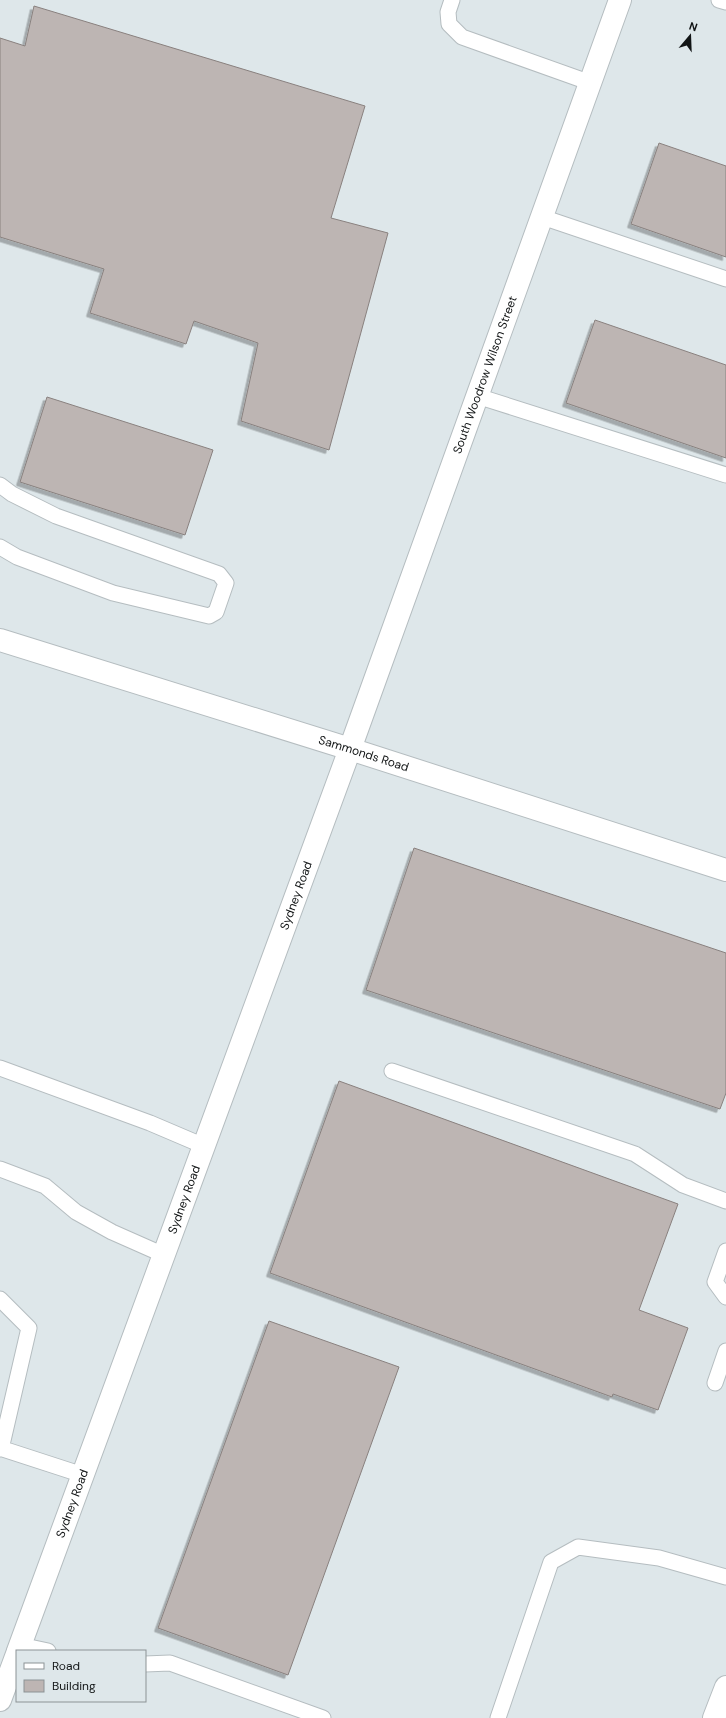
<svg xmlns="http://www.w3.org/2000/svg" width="726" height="1718" font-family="'DM Sans',sans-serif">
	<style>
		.building { fill: #bdb5b3; stroke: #89817f; filter: url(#shadow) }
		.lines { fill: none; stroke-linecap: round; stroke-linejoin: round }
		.service-casing { stroke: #b5bdc0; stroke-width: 17 }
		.minor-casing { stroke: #b5bdc0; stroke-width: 24 }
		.tertiary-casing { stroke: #b5bdc0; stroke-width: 24 }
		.service { stroke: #fff; stroke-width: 15 }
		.minor { stroke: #fff; stroke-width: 22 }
		.tertiary { stroke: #fff; stroke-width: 22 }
		.labels { text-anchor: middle; stroke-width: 3.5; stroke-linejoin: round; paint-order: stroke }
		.street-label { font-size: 12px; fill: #121516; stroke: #dee7ea }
	</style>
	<defs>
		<filter id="shadow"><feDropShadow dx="-3.5" dy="3.5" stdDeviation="0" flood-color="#0004"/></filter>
	</defs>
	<rect width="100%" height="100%" fill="#dee7ea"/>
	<path class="building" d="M34 6 365 106 331 218 388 233 329 450 241 421 258 343 194 321 186 344 90 313 104 269 0 237V38L25 46Z
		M659 143 726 166V257L631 224Z
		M595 320 726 365V458L566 403Z
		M47 397 213 450 185 535 20 482Z
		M414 848 726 953V1093L720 1109 366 990Z
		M339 1081 678 1204 639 1310 688 1328 658 1410 613 1394 612 1397 270 1273Z
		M269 1321 399 1367 288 1675 158 1628Z"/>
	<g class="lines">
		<defs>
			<path id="service" d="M452 0 448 12 449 24 462 37 591 83
				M719 0 726 2
				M542 217 726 279
				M477 396 726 475
				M0 485 12 494 56 516 219 574 226 583 216 612 209 616 113 593 17 557 0 547
				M0 1068 150 1123 204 1146
				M392 1071 635 1154 683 1185 726 1201
				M0 1169 45 1186 76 1212 112 1232 164 1255
				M726 1251 715 1282 726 1297
				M0 1299 29 1328 1 1449
				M715 1383 726 1351
				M0 1448 83 1475
				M20 1645 48 1651
				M145 1664 170 1663 323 1718
				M498 1718 551 1562 578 1547 659 1558 726 1577"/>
			<path id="minor" d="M714 1718 726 1687"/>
			<g id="tertiary">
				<path id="s1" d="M0 640 350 749 726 870"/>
				<path id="s2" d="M18 1651 350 749 620 0"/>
				<path d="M0 1700 17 1654"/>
			</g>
		</defs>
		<use href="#service" class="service-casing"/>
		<use href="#minor" class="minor-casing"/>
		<use href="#tertiary" class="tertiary-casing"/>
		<use href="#service" class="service"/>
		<use href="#minor" class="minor"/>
		<use href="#tertiary" class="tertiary"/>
	</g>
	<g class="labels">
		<g class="street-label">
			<text dy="4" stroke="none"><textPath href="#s2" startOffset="1359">South Woodrow Wilson Street</textPath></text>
			<text dy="4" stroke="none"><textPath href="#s1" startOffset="381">Sammonds Road</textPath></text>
			<text dy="4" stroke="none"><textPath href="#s2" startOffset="805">Sydney Road</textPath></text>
			<text dy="4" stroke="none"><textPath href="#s2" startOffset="481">Sydney Road</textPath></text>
			<text dy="4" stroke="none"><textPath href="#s2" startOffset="157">Sydney Road</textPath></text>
		</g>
	</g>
	<rect x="16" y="1650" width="130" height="52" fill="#dee7ea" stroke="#8c9395"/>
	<rect x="24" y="1663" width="20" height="6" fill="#ffffff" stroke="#8c9395"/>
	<text x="52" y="1670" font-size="12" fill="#121516">Road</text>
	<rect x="24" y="1680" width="20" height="12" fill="#bdb5b3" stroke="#8c9395"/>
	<text x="52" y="1690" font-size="12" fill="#121516">Building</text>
	<g transform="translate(690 36) rotate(19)" stroke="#dee7ea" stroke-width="3" paint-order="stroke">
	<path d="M0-3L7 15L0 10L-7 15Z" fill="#121516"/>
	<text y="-6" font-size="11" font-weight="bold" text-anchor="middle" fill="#121516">N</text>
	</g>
</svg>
